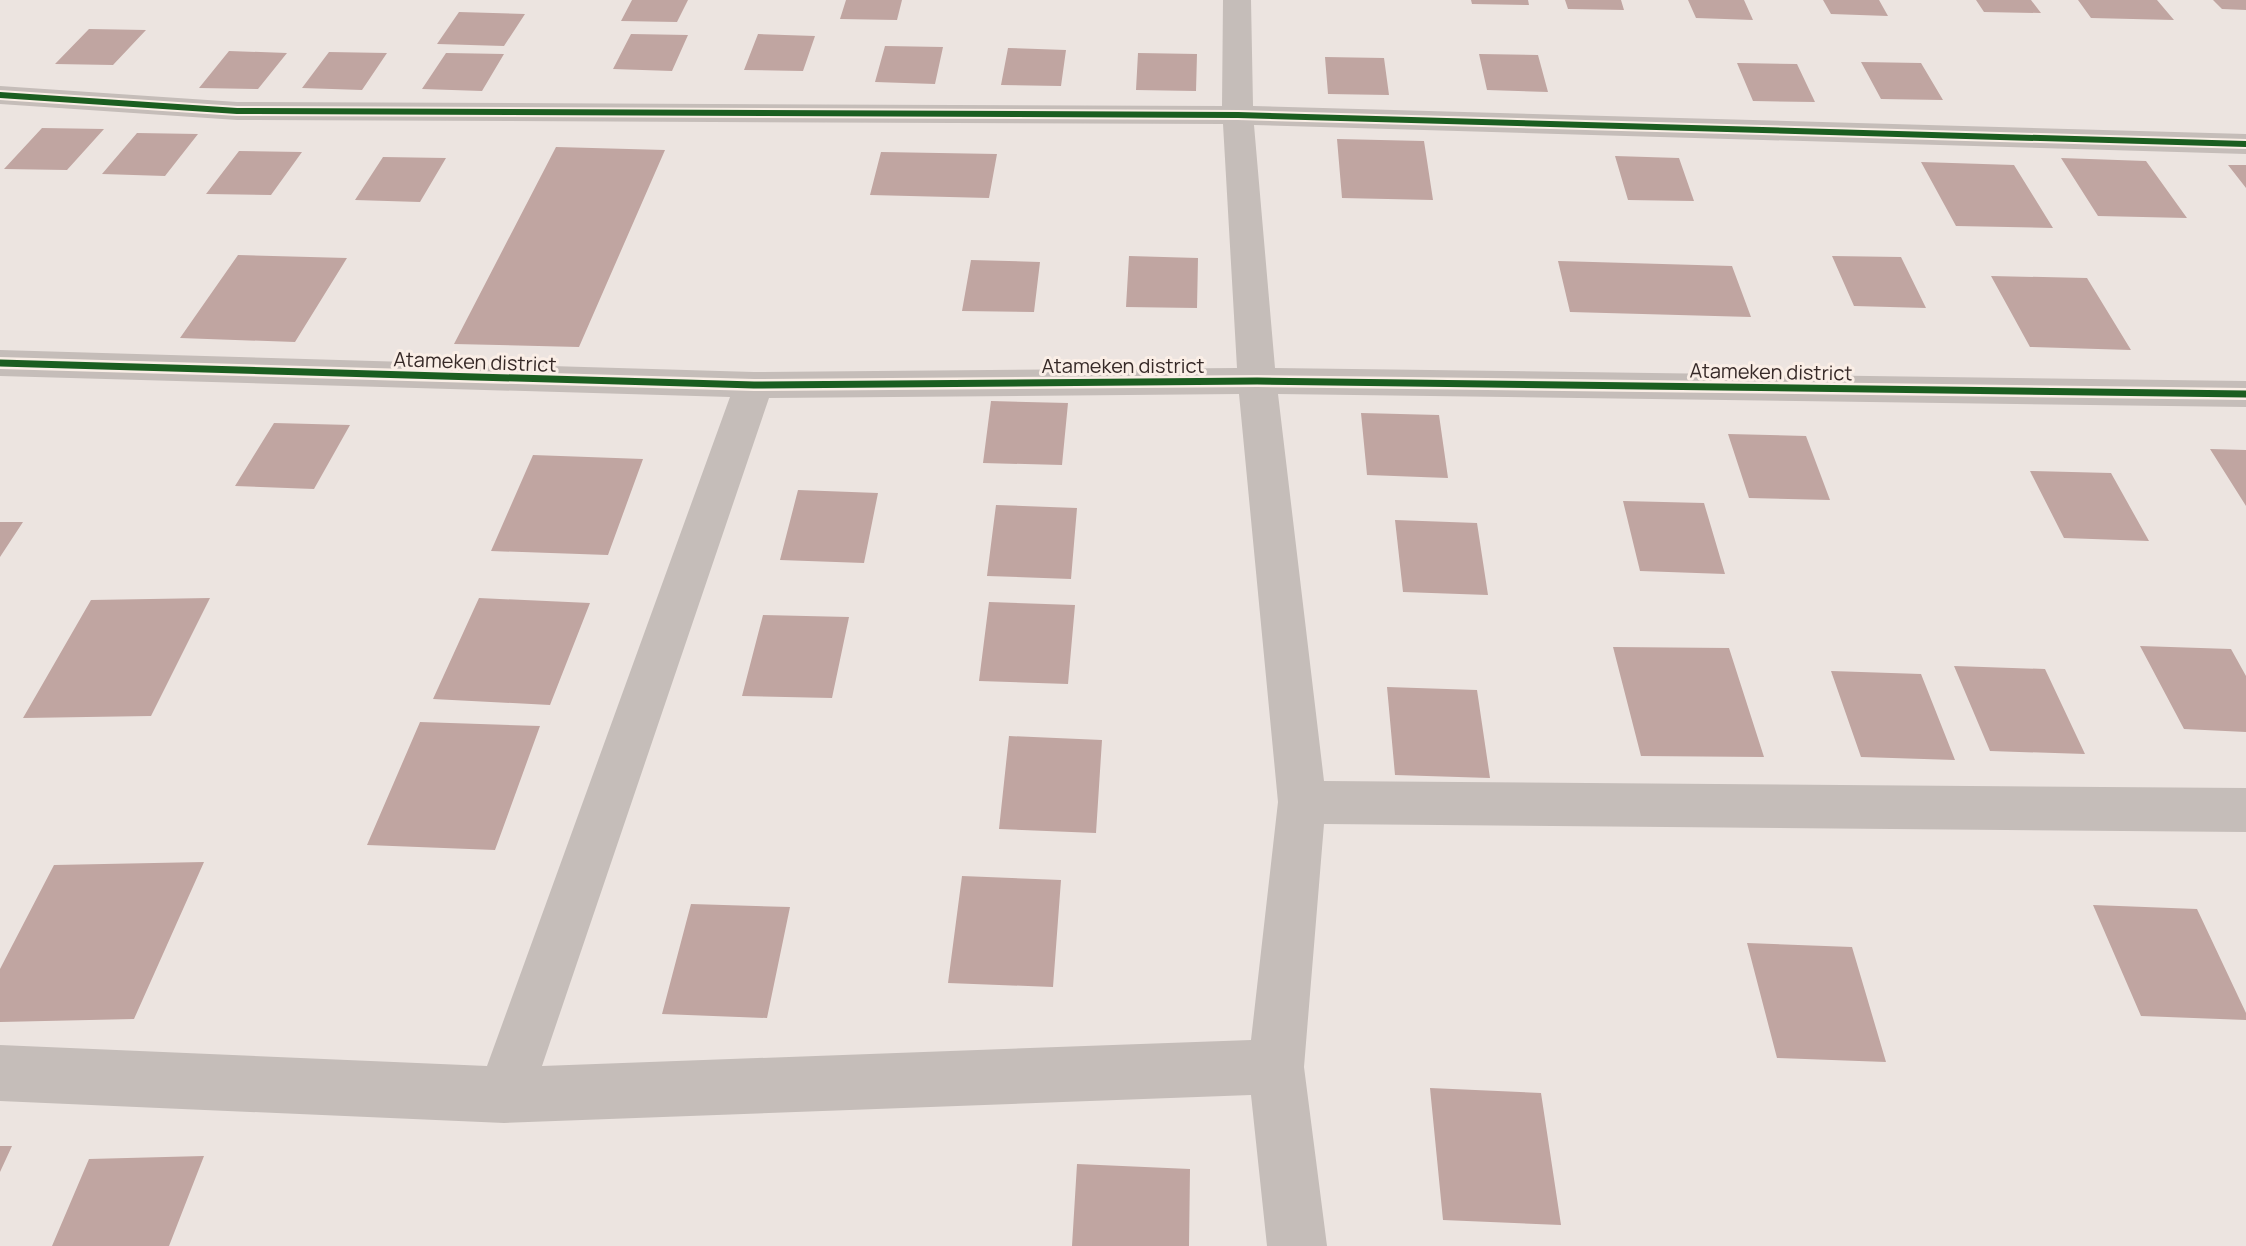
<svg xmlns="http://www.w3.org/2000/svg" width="2246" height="1246" font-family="Manrope,sans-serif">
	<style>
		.building { fill: #c0a5a1 }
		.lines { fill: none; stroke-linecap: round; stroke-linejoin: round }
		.minor { fill: #c5bdb9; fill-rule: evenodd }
		.cycleway-far1-casing { stroke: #faeee6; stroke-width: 10 }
		.cycleway-casing { stroke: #faeee6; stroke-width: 12 }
		.cycleway-far1 { stroke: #1b5e20; stroke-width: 6 }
		.cycleway { stroke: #1b5e20; stroke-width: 7 }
		.labels { text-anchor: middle; stroke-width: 6; stroke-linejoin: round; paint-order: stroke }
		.street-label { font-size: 20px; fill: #362927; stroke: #faeee6 }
	</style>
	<rect width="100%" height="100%" fill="#ece4e0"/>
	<path class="building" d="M632 0H688L677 22 621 21Z
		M846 0H902L897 20 840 19Z
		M1471 0H1528L1529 5 1472 4Z
		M1565 0H1621L1624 10 1568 9Z
		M1688 0H1744L1753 20 1696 18Z
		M1823 0H1879L1888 16 1831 14Z
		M1976 0H2031L2041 13 1984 12Z
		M2078 0H2157L2174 20 2091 18Z
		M2213 0H2246V10L2222 9Z
		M459 12 525 14 504 46 437 44Z
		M89 29 146 30 113 65 55 64Z
		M631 34 688 35 672 71 613 69Z
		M758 34 815 36 803 71 744 70Z
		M885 46 943 47 935 84 875 82Z
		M1008 48 1066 50 1061 86 1001 85Z
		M229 51 287 53 258 89 199 88Z
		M329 52 387 53 362 90 302 88Z
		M446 53 504 54 482 91 422 89Z
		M1138 53 1197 54 1196 91 1136 90Z
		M1479 54 1538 55 1548 92 1487 90Z
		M1325 57 1384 58 1389 95 1328 94Z
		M1861 62 1921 63 1943 100 1881 99Z
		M1737 63 1797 64 1815 102 1753 101Z
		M42 128 104 129 67 170 4 169Z
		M137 133 198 134 165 176 102 174Z
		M1337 139 1424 141 1433 200 1342 198Z
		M556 147 665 150 579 347 454 344Z
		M239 151 302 152 271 195 206 194Z
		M881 152 997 154 989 198 870 195Z
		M1615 156 1679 158 1694 201 1628 200Z
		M383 157 446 158 420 202 355 200Z
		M2061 158 2146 161 2187 218 2098 216Z
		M1921 162 2014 165 2053 228 1956 226Z
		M2228 165H2246V188Z
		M238 255 347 258 295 342 180 338Z
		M1129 256 1198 258 1197 308 1126 307Z
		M1832 256 1901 257 1926 308 1854 306Z
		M971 260 1040 262 1034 312 962 311Z
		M1558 261 1732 266 1751 317 1570 312Z
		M1991 276 2087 278 2131 350 2030 347Z
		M991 401 1068 403 1062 465 983 463Z
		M1361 413 1439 415 1448 478 1367 475Z
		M274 423 350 425 314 489 235 486Z
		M1728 434 1806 436 1830 500 1749 498Z
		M2210 449 2246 450V506Z
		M533 455 643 459 608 555 491 551Z
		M2030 471 2111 473 2149 541 2064 538Z
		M798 490 878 493 864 563 780 560Z
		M1623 501 1704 503 1725 574 1640 571Z
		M996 505 1077 508 1071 579 987 576Z
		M1395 520 1477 523 1488 595 1403 592Z
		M0 522H23L0 557Z
		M210 598 151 716 23 718 91 600Z
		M479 598 590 603 550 705 433 699Z
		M989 602 1075 605 1068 684 979 681Z
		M763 615 849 617 832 698 742 696Z
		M2140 646 2231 649 2246 676V732L2184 729Z
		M1613 647 1729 648 1764 757 1641 756Z
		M1954 666 2045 669 2085 754 1990 751Z
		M1831 671 1921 674 1955 760 1861 757Z
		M1387 687 1477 690 1490 778 1395 775Z
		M420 722 540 726 495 850 367 845Z
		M1009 736 1102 740 1096 833 999 829Z
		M204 862 134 1019 0 1022V969L54 865Z
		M962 876 1061 880 1053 987 948 983Z
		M691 904 790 907 767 1018 662 1014Z
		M2093 905 2197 909 2246 1013V1020L2141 1016Z
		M1747 943 1852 947 1886 1062 1777 1058Z
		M1430 1088 1541 1093 1561 1225 1443 1220Z
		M0 1146H12L0 1172Z
		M204 1156 169 1246H52L89 1159Z
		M1077 1164 1190 1169 1189 1246H1072Z"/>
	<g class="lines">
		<path class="minor" d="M1223 0H1251L1253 106 2246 134V154L1254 125 1275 368 2246 381V407L1278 394 1324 781 2246 788V832L1324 824 1304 1067 1327 1246H1267L1251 1095 504 1123 0 1101V1045L487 1066 730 397 0 376V350L754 372 1237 368 1223 124 237 120 0 104V86L237 102 1222 106ZM1239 394 1278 802 1251 1040 542 1066 769 398Z"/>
		<defs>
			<path id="cycleway-far1" d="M0 95 237 111 1238 115 2246 144"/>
			<path id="cycleway" d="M0 363 754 385 1257 381 2246 394"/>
		</defs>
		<use href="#cycleway-far1" class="cycleway-far1-casing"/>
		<use href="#cycleway" class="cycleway-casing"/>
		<use href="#cycleway-far1" class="cycleway-far1"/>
		<use href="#cycleway" class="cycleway"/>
	</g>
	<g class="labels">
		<g class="street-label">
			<text transform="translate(475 362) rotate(2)" y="7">Atameken district</text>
			<text x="1123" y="373">Atameken district</text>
			<text transform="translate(1771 372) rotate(1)" y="7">Atameken district</text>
		</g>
	</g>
</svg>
